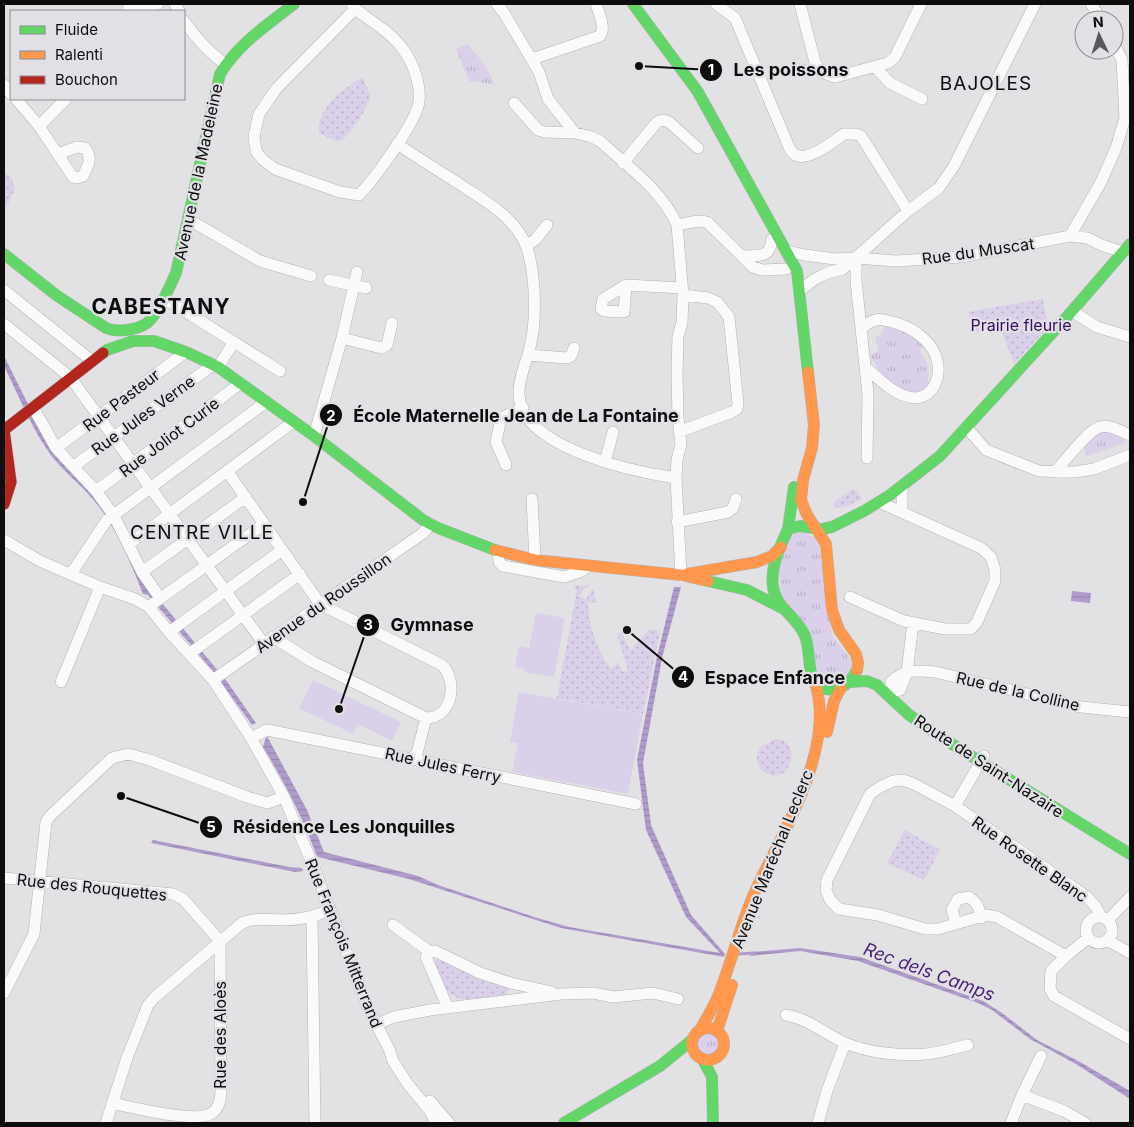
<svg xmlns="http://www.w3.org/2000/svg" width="1134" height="1127" font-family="Inter,sans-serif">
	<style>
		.grass { fill: url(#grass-tufts) }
		.park { fill: url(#park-dots) }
		.pitch { fill: #dbd0ea }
		.water { fill: url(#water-rules) }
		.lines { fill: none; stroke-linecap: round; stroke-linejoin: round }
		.stream { stroke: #b09ccc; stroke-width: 3 }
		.street-casing { stroke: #b4b3b5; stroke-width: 12 }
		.fast-casing { stroke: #b4b3b5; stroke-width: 12 }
		.slow-casing { stroke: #b4b3b5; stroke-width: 12 }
		.jam-casing { stroke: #b4b3b5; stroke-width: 12 }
		.street { stroke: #fbfafb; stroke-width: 11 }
		.fast { stroke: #63d668; stroke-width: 11 }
		.slow { stroke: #ff974d; stroke-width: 11 }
		.jam { stroke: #b3261e; stroke-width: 11 }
		.labels { text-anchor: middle; stroke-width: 4.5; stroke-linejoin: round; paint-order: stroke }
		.street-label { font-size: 16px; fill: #0d0d0e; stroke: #e1e0e4 }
		.park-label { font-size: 16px; fill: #3a0d60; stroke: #e1e0e4 }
		.water-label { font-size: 18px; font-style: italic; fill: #4b2374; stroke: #e1e0e4 }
		.quarter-label { font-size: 19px; letter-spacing: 1px; fill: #0d0d0e; stroke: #e1e0e4 }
		.district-label { font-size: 21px; font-weight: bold; letter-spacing: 1px; fill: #0d0d0e; stroke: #e1e0e4 }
		.leader { fill: none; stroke: #0d0d0e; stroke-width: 2 }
		.callout-dot { fill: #0d0d0e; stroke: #e1e0e4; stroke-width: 2 }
		.mark-label { font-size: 15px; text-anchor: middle; font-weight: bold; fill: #fff }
		.callout-label { font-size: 18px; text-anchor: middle; font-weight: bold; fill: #0d0d0e; stroke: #e1e0e4; stroke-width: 4.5; stroke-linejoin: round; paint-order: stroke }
	</style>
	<defs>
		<pattern id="grass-tufts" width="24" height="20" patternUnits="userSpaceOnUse" patternTransform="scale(1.25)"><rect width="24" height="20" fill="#dbd0ea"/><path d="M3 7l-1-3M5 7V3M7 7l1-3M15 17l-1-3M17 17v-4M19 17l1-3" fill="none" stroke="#bbb1c8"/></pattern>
		<pattern id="park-dots" width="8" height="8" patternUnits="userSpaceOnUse" patternTransform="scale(1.25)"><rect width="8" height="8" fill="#dbd0ea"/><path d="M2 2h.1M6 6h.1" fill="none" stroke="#bbb1c8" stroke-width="1.8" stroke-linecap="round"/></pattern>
		<pattern id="water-rules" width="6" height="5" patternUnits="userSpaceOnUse" patternTransform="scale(1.25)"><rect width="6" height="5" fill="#b09ccc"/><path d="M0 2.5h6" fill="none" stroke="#9685ae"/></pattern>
	</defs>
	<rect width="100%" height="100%" fill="#e2e1e3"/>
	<path class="grass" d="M467 44C478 56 489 68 494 84L469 81 456 49Z
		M885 325 901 329 923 344 920 352C927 361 930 368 928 380L934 384C908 409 882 379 870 355L879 351 875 338 881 334Z
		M1101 432C1110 431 1122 434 1125 443L1087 456 1084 449 1093 437Z
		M802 530 818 540 832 634C845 655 864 664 838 684L820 679 781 598 779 568 791 535Z
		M696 1045a12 12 0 1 1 24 0a12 12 0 1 1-24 0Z"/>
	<path class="park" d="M362 77 371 96C369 104 348 142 338 141 333 141 325 135 319 133 316 108 344 89 362 77Z
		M4 172 11 178 15 189 6 208 4 207Z
		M1043 299 1048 327 1014 364 999 324 977 333 968 312Z
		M853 489 857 491 862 499 843 508 834 507 833 505 836 500Z
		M591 584 583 590 579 597 586 599 593 590 597 603 588 602C590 630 595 645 611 669L618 662 623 672 628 670 617 634 622 632 630 651 649 629 660 632 643 714 557 698 577 589 574 588V585L582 586Z
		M776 739C802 740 792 782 770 775 765 774 760 769 758 765 756 758 757 751 762 746Z
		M905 830 940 850 924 880 887 863Z
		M438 959 507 987 508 990 505 997C486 999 458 1007 445 988 440 980 438 971 434 962Z"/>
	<path class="pitch" d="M536 613 565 618 554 677 525 672V669L515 667 519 646 529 648Z
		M313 680 401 722 392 741 358 724 353 734 299 708Z
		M519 692 643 714 628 794 512 772 518 743 510 742Z"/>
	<path class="water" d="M4 356 28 404 100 499 162 603 228 683 256 723 252 725 213 671 148 595 143 594C132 565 115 525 95 502 81 484 61 470 48 451 30 425 18 394 4 366Z
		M674 587H681L662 658 643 763 651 825 691 915 725 954 724 957 561 928 409 879 318 857 316 854C302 816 284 781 263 747L266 737 268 738 307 810 324 852 418 876 438 885 534 917 569 927 720 953 686 917 646 830 637 760 657 657Z
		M1072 591 1091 593 1090 603 1071 601Z
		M153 840 289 867 302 868 303 871 295 872 151 843Z
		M800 948 860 957 983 1001 1002 1013 1037 1040 1080 1062 1130 1091V1099L1076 1064 1030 1039 992 1010 978 1003 858 961 800 951 750 956 752 952Z"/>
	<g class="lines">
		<path class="stream" d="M738 954 754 953"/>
		<defs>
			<path id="street" d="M175 4 179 11
				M352 4 355 9C371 21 390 32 402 48 413 62 421 84 419 102 416 123 374 179 359 195L340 192 275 169 262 159 256 151 254 136 259 114 276 89 355 9
				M497 4 504 13 539 72 548 99 575 133 592 137 600 141C627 166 663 191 677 225L683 295 682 323 678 336 677 373 678 418 681 444 677 460 676 478 681 575
				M716 4 735 18 786 140C788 145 790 151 794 154 806 164 834 141 844 134H855L861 136 908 211
				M800 4 815 62 821 72 835 77 888 63 895 57 921 4
				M1091 4 1102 20
				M128 9 158 4
				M184 21C196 38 208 52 225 64
				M532 59 600 36C606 27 599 14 596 4
				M875 67 890 83 922 99
				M4 85 11 94
				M16 99 39 126 73 177 77 178 83 176C88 166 93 158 85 148L77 147 58 154
				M514 103 538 130 545 132 575 133
				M39 126 66 99
				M397 144C417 157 437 170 458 183 481 199 509 213 523 239 531 253 533 275 534 290 535 310 535 328 530 347 527 362 518 378 519 394 520 448 635 472 676 478
				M623 163 657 122 663 120 669 122 698 148
				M188 219 260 261 311 276
				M677 225 698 221 707 222 753 267 762 270 786 269
				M1070 236 1101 182 1116 148 1125 118 1122 60 1114 44
				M526 246 536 239 547 225
				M787 251 805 255 835 259 856 258 896 261 961 257 1070 236 1087 238 1104 246 1123 252
				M744 256C759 255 770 259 772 239
				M856 258V281L868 394 867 458
				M329 280 366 288
				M626 285 624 312 604 311 601 309 603 299 626 285 682 288
				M4 290 92 361
				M800 291C814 278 824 273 843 269L908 211 939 188 954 166 1035 4
				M164 298 280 371
				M1072 311 1097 327 1130 337
				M4 324 70 377 264 644
				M862 328C875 317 880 318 896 323 913 328 933 342 937 360 942 378 931 403 909 397 892 393 878 378 865 367
				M342 338 381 348 387 345 392 323
				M528 355 567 358 571 356 574 348
				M218 367 234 342
				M33 407 56 448 96 491 114 516 142 572 160 598
				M967 428 986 450 1039 471 1075 472 1094 469 1130 455
				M681 431 732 412 737 409 738 404 729 317 717 302 708 298 683 295
				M314 436 342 338 357 272
				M56 448 186 352
				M605 462 613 432
				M506 465 496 442 501 418 523 408
				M74 466 213 365
				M227 471 320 604 442 665C458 681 453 718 426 718L311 661 273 637
				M1055 472C1064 462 1089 429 1100 427 1110 424 1122 432 1130 435
				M902 486V512
				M96 491 241 383
				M532 499 535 560
				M677 522 728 512 733 508 736 499
				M4 540 40 561 100 587 135 599 149 607 169 632 213 680 251 738 284 797 314 868 367 1006 389 1049 393 1061 407 1083 430 1111 436 1123
				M129 544 293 422
				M498 551 499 562 503 566 564 577 582 571 588 566
				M142 572 246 497
				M71 574 107 520 266 402
				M850 597 904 621 945 629H971L977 622 995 581V570L991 557 981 548 879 502
				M154 603 264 524
				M169 632 282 550
				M189 654 300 574
				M213 680 423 533 431 524
				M61 682 100 587
				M891 682C904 669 918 670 935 672L1081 707 1130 712
				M882 689 893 692 900 690 907 672 913 623
				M251 738 267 730 636 804
				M409 759 413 758 417 753 426 718
				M955 806 984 756
				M4 878 173 894 183 899 220 941 221 1092C220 1100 220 1107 212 1113 197 1124 131 1107 112 1103
				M1086 930a13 13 0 1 1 26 0a13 13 0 1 1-26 0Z
				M312 918 315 1123
				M1108 920 1130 897
				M956 923 952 910 958 899 969 897C978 903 979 908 981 918
				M393 925 430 952
				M1088 938 1066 956 1051 971 1050 989 1054 996 1130 1039
				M1107 940 1130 953
				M1066 956 997 917 986 915 938 929H925L878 915 839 909 830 900 826 890 827 880 870 794 880 787 893 781 903 780 914 784 955 806 1086 896 1096 907 1101 917
				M4 993 34 934 46 822 50 816 112 758 128 754 150 760 247 797 267 803 284 797
				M448 1008 426 957 430 952 435 951 480 973 511 983 552 992
				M786 1015C809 1019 825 1034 845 1043 869 1053 900 1056 926 1054 940 1053 954 1048 968 1045
				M375 1025 394 1017 430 1010 561 994 593 993 613 997 653 993 678 999
				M1022 1095 1064 1111 1085 1123
				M430 1101 449 1123
				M106 1123 127 1058 148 1005 154 998 242 923C258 917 266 920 282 920 299 920 314 917 329 910
				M818 1123 827 1091 845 1043
				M1011 1123 1022 1095 1041 1056"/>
			<path id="fast" d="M633 4 698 92 797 271 808 372
				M4 254 56 295 106 328C118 333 143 330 151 319 162 306 169 288 176 273L220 74C238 44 267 25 294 4
				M103 353 107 350 133 341H154L186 352 218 367 314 436 423 520 438 528 495 550
				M813 528 800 526 788 529C780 547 770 567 773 587 776 608 796 616 804 634 814 652 801 694 834 689 845 688 852 680 857 670
				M788 529 794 487
				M817 530 832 527 864 511 890 495 940 456 1065 319 1130 244
				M708 581 747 590 782 608
				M850 682 867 681 877 685 908 714 939 736 1130 854
				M703 1060 712 1077 713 1123
				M564 1123 660 1066 692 1040"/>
			<path id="slow" d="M808 372 814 425 812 448 803 480 801 500 807 515 826 544 832 610 839 630 856 654 858 663 857 670
				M495 550 535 560 681 575 708 581
				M687 574 757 562 772 556 781 547
				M827 732 834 701 841 688
				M692 1044a16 16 0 1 1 32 0a16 16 0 1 1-32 0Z
				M700 1030C706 1019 713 1008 718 996 731 964 739 929 753 896 779 837 837 750 815 683
				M717 1031 732 985"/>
			<path id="jam" d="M4 504 11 482 4 430 103 353"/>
		</defs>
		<use href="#street" class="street-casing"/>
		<use href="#fast" class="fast-casing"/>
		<use href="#slow" class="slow-casing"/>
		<use href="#jam" class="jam-casing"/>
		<use href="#street" class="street"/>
		<use href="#fast" class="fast"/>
		<use href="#slow" class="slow"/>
		<use href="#jam" class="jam"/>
	</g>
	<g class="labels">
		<g class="street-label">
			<text transform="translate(198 172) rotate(-78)" y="6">Avenue de la Madeleine</text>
			<text transform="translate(978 251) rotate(-8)" y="6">Rue du Muscat</text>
			<text transform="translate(121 400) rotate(-37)" y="6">Rue Pasteur</text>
			<text transform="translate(143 415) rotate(-36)" y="6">Rue Jules Verne</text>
			<text transform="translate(169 437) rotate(-37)" y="6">Rue Joliot Curie</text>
			<text transform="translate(323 603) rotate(-35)" y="6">Avenue du Roussillon</text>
			<text transform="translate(1018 691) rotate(13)" y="6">Rue de la Colline</text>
			<text transform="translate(443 765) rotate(12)" y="6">Rue Jules Ferry</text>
			<text transform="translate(989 766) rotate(33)" y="6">Route de Saint-Nazaire</text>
			<text transform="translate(772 859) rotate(-68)" y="6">Avenue Maréchal Leclerc</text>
			<text transform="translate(1030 859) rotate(35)" y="6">Rue Rosette Blanc</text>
			<text transform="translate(92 887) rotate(6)" y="6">Rue des Rouquettes</text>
			<text transform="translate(344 943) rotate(68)" y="6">Rue François Mitterrand</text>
			<text transform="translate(220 1035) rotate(-90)" y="6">Rue des Aloès</text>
		</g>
		<g class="park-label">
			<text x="1021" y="331">Prairie fleurie</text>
		</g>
		<g class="water-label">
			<text transform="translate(929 972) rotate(20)" y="6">Rec dels Camps</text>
		</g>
		<g class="quarter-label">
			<text x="986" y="90">BAJOLES</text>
			<text x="202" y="539">CENTRE VILLE</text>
		</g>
		<g class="district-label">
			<text x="161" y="314">CABESTANY</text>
		</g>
	</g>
	<path class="leader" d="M639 66L711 70M303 502L331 415M339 709L368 625M627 630L683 677M121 796L211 827"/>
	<g class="callout-dot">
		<circle cx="639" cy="66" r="5"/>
		<circle cx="303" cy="502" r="5"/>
		<circle cx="339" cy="709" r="5"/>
		<circle cx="627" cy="630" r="5"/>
		<circle cx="121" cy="796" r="5"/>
		<circle cx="711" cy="70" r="12"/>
		<circle cx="331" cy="415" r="12"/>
		<circle cx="368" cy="625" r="12"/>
		<circle cx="683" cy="677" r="12"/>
		<circle cx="211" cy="827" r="12"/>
	</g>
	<g class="mark-label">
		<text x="711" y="75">1</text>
		<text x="331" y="421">2</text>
		<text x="368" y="630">3</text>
		<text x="683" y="682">4</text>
		<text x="211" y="832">5</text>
	</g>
	<g class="callout-label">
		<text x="791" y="76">Les poissons</text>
		<text x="516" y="422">École Maternelle Jean de La Fontaine</text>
		<text x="432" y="631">Gymnase</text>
		<text x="775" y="684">Espace Enfance</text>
		<text x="344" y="833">Résidence Les Jonquilles</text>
	</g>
	<rect width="1134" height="1127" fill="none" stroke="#0d0d0e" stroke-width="10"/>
	<rect x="10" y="10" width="175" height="90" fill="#e1e0e4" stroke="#8c8c8e"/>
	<rect x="20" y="26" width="25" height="8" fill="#63d668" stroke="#8c8c8e"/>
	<text x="55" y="35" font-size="15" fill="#0d0d0e">Fluide</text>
	<rect x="20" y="51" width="25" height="8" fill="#ff974d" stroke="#8c8c8e"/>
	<text x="55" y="60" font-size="15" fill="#0d0d0e">Ralenti</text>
	<rect x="20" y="76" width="25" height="8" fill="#b3261e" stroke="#8c8c8e"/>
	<text x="55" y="85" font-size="15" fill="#0d0d0e">Bouchon</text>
	<g transform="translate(1099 35) rotate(356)"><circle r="24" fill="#e1e0e4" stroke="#8c8c8e"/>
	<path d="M0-4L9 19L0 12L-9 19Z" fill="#585759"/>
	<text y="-8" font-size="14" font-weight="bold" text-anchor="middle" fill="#0d0d0e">N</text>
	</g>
</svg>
